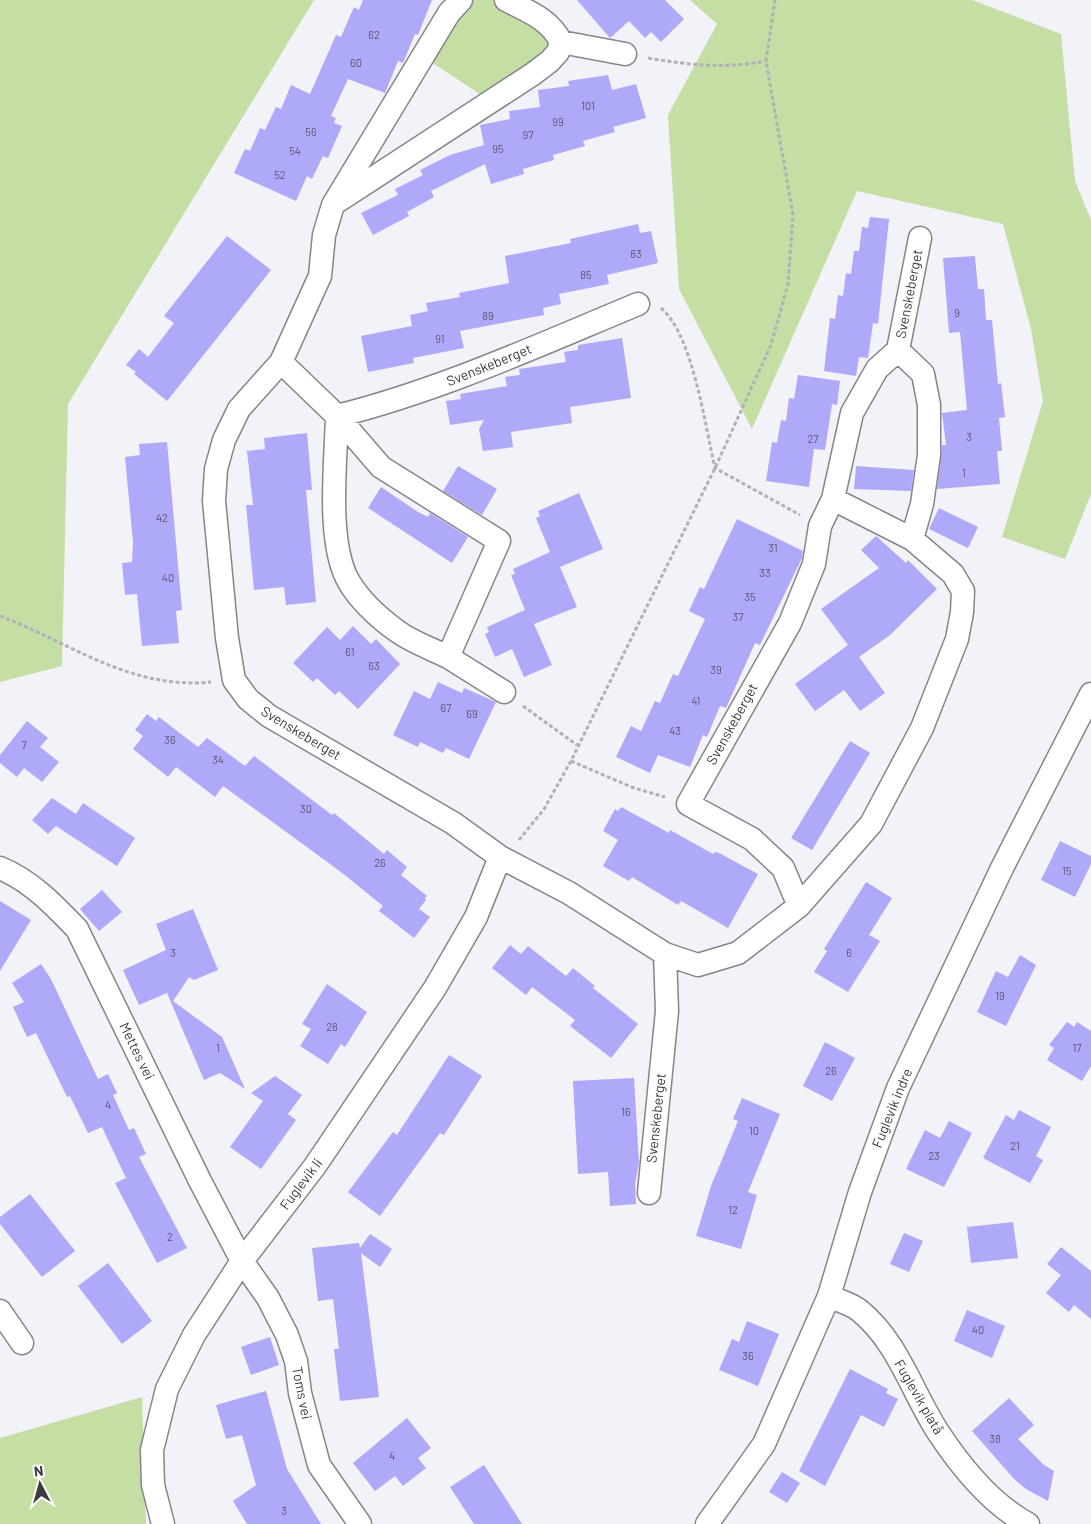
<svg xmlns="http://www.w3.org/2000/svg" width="1091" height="1524" font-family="Barlow,sans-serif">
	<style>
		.green { fill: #c4dea3 }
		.building { fill: #afa9f9 }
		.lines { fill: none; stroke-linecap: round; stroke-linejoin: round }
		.street-casing { stroke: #85858b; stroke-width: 25 }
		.path { stroke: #b0b0b6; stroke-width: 3; stroke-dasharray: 4 2.5; stroke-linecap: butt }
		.street { stroke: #fff; stroke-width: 22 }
		.labels { text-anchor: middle; stroke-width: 5; stroke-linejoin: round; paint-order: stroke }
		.number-label { font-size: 11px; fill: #59576d }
		.street-label { font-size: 14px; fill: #3c3c3e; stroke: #fff }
	</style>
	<rect width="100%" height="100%" fill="#f2f2f9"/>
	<path class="green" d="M0 0H314L68 404 62 666 0 682Z
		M461 0H506L561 42 492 102 422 56Z
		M690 0H972L1061 34 1075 181 1091 220V494L1065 559 1002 537 1043 401 1031 329 1003 224 857 191 752 429 679 289 668 115 717 24Z
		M142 1397 146 1524H0V1438Z"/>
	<path class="building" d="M363 0H432L418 35 415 34 403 63 398 61 385 93 348 79 331 116 336 118 334 123 342 126 328 158 323 156 312 179 307 176 296 201 234 173 245 149 250 151 260 128 265 130 276 107 281 109 291 85 310 94 336 35 341 37 354 7 359 10Z
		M577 0H665L684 19 661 42 651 32 645 38 629 21 610 38Z
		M608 75 612 90 636 84 646 118 613 127 615 132 583 141 585 146 553 155 554 160 523 169 524 174 491 184 485 164 431 191 434 197 407 212 409 216 373 235 361 213 398 195 395 189 423 175 420 170 450 155 484 145 480 125 510 119 509 111 540 107 538 90 569 86 568 81Z
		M870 217 889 219 878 324 873 323 868 358 859 357 856 376 824 371 830 318 835 319 838 295 843 296 846 273 851 274 854 251H859L862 227 868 228Z
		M638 224 640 233 651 231 658 263 607 275 609 284 559 294 561 304 543 308 544 315 460 331 464 348 413 358 414 363 368 372 361 336 412 326 410 315 428 311 426 303 460 297 459 293 509 283 505 256 571 243 570 239Z
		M227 236 271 270 167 401 134 374 136 372 126 365 139 349 148 357 174 323 164 316Z
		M975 256 978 289H984L986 320H992L998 384 1001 383 1005 417 999 418 1002 451H997L1000 484 937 489 942 445H946L942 413 967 410 960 332 949 333 943 258Z
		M622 338 631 398 570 407 572 423 511 432 513 447 483 451 479 429 484 420 450 425 446 401 461 399 460 394 507 386 505 377 520 375 519 369 566 362 564 352 578 350V345Z
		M798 375 840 381 837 405 832 404 825 450 814 449 809 487 766 481 772 442 777 443 781 420 786 421 789 398 794 399Z
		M307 433 312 490H306L316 602 286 605 284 587 254 590 246 505H253L247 451 265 449 264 438Z
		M167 442 182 610 176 611 179 643 142 646 137 594 125 595 122 563 132 562 133 542 125 457 140 455 139 444Z
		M458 466 497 489 482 515 443 491Z
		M856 466 914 470 911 491 854 489Z
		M381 487 418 512 428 517 430 513 468 537 452 563 368 508Z
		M579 493 603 549 560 567 577 607 534 624 552 665 524 677 512 649 495 657 485 634 489 632 487 627 525 610 511 575 515 574 513 569 550 552 536 518 540 516 538 511Z
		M939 508 978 527 968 548 929 529Z
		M737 519 803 551 802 558 760 645 755 643 726 708 720 706 707 737 703 735 690 767 658 755 650 773 616 757 631 726 641 731 655 701 660 703 673 674 678 676 705 619 689 611 700 587 704 589Z
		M876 536 906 563 908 560 937 589 890 635 859 657 885 693 860 711 844 690 815 711 795 684 848 645 821 609 879 568 861 550Z
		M353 626 371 644 376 639 400 664 358 709 339 691 335 695 317 678 313 682 293 663 327 627 340 640Z
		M438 682 462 693 464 688 496 702 469 759 446 748 443 753 420 742 418 747 393 735 414 691 430 699Z
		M147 714 156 721 159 717 198 747 207 738 245 766 254 756 332 815 334 813 384 854 387 850 407 867 401 875 427 896 425 898 426 900 419 909 430 917 414 938 379 911 383 906 341 872 223 786 215 797 176 767 168 777 133 749 143 736 135 730Z
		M27 721 48 738 40 747 59 762 42 782 24 768 17 777 0 763V755Z
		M850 741 870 753 812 850 791 838Z
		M52 798 76 814 83 803 135 838 117 866 56 826 48 834 32 820Z
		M621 807 669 833 670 830 713 854 715 852 719 853 758 874 728 928 681 901 678 905 632 877 629 881 603 866 618 840 603 831 615 809 618 811Z
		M1060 841 1091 856V864L1075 897 1041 880Z
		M866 882 892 898 869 935 880 941 848 992 814 972 827 951 824 949Z
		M102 890 122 912 99 931 80 909Z
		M0 901 31 920 0 971Z
		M193 909 218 970 194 980 189 977 173 1001 222 1037 245 1089 220 1073 204 1080 167 993 139 1005 123 970 166 950 156 924Z
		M510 945 521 954 528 946 566 976 573 968 595 986 593 988 638 1024 611 1058 570 1026 575 1020 532 987 526 995 492 968Z
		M1020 955 1036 965 1006 1026 977 1012 996 971 1008 977Z
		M41 964 51 979 98 1079 108 1074 117 1093 113 1095 129 1130 134 1128 146 1154 139 1157 187 1248 157 1263 115 1183 126 1178 102 1127 88 1133 70 1096 67 1097 36 1033 27 1037 13 1007 24 1002 12 983Z
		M327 984 367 1012 345 1047 341 1044 328 1064 300 1046 311 1029 302 1024Z
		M1067 1022 1074 1027 1077 1022 1091 1031V1066L1082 1081 1047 1060 1054 1048 1049 1045Z
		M825 1042 855 1058 832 1101 803 1086Z
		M449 1055 482 1076 444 1135 440 1133 380 1216 348 1192 393 1132 397 1135Z
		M275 1076 302 1095 288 1114 296 1120 261 1169 230 1147 263 1101 251 1093Z
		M634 1078 639 1163 635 1184 636 1204 610 1206 608 1172 578 1174 573 1081Z
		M742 1098 780 1114 748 1192 757 1195 741 1249 696 1236 711 1186 738 1121 733 1119Z
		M1019 1110 1051 1127 1036 1156 1043 1160 1030 1183 983 1158 1006 1115 1014 1120Z
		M949 1121 972 1133 944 1187 906 1169 925 1130 940 1138Z
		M30 1194 75 1251 42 1277 0 1224V1217Z
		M1013 1222 1018 1258 971 1263 967 1227Z
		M904 1233 923 1241 909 1272 890 1264Z
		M370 1234 392 1249 380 1267 361 1253 379 1397 340 1401 334 1349H339L333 1299 318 1301 312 1248 359 1243 360 1248Z
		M1061 1247 1091 1271V1319L1074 1305 1069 1312 1046 1293 1061 1275 1047 1264Z
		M108 1263 152 1321 122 1344 78 1286Z
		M967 1310 1005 1326 992 1358 954 1341Z
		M747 1321 779 1334 758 1386 719 1370 732 1339 739 1342Z
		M270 1337 279 1365 251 1375 241 1347Z
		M850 1369 888 1389 886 1393 898 1399 884 1427 861 1415 825 1486 799 1471Z
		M266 1391 287 1469 321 1524H247L233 1501 256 1485 242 1435 226 1439 216 1405Z
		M1009 1398 1034 1425 1018 1439 1044 1465 1054 1471 1048 1501 1026 1489 1015 1480 972 1431Z
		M407 1418 431 1448 418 1458 426 1468 403 1486 395 1476 375 1491 353 1463Z
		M484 1465 522 1524H474L450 1487Z
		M782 1472 800 1483 787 1503 769 1492Z"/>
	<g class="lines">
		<defs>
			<path id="street" d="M461 0 449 13 333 205 324 235 320 276 281 362 239 409 224 440 216 469 214 501 227 638 234 680 248 699 269 716 453 823 500 857 569 893 665 954 698 965 738 953 799 906 871 824 922 728 957 639 962 612 963 591 953 574 912 539 833 499
				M561 42 625 54
				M338 201 533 74 550 61 558 52 561 42C550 19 527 11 506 0
				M898 350 923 374 929 405V455L922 504 912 539
				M281 362 337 416C441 390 539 345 638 304
				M337 416 381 467 499 541 448 657C432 649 412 642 397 631 379 618 361 602 349 582 326 543 336 461 337 416Z
				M448 657 504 692
				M0 868C31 881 53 904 77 929L200 1181 242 1261 268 1298 287 1335 296 1361 300 1393 319 1465 360 1524
				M799 906 783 868 752 839 688 804 790 623 814 564 820 526 833 499 852 413 877 369 898 350 920 238
				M649 1193 667 1011 665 954
				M829 1296C839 1301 852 1304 860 1311 898 1342 912 1392 938 1432 961 1467 991 1504 1028 1524
				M0 1311 22 1343
				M163 1524 153 1485 152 1450 167 1389 194 1335 242 1261 315 1166 435 988 476 917 500 857
				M707 1524 764 1444 829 1296 860 1192 898 1088 1002 868 1091 694"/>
		</defs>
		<use href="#street" class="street-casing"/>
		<path class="path" d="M648 58C689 65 725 69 766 61
			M661 308C693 335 705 426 715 468L800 515
			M0 616C71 643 130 690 211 682
			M523 706 577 745
			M571 761 634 788 665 797
			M519 840 544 809 571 761 715 468 771 345 788 284 793 215 766 61 775 0"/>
		<use href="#street" class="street"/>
	</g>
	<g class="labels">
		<g class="number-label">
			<text x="374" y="39">62</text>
			<text x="356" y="67">60</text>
			<text x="588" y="110">101</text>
			<text x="558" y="126">99</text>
			<text x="311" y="136">56</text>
			<text x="528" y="139">97</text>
			<text x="498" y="153">95</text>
			<text x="295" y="155">54</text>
			<text x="280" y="179">52</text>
			<text x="636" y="258">83</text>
			<text x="586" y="279">85</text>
			<text x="957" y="317">9</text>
			<text x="488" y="320">89</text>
			<text x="440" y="343">91</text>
			<text x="969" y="441">3</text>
			<text x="813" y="443">27</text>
			<text x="964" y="477">1</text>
			<text x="162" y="522">42</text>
			<text x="773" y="552">31</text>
			<text x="765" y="577">33</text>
			<text x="168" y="582">40</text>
			<text x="750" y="601">35</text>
			<text x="738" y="621">37</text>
			<text x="350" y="656">61</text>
			<text x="374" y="670">63</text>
			<text x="716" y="674">39</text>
			<text x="696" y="705">41</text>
			<text x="446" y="712">67</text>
			<text x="472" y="718">69</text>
			<text x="675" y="735">43</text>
			<text x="170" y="744">36</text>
			<text x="24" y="749">7</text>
			<text x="218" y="764">34</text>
			<text x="306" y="813">30</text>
			<text x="380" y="867">26</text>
			<text x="1067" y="875">15</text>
			<text x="173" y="957">3</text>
			<text x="849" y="957">6</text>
			<text x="1000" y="1000">19</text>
			<text x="332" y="1031">28</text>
			<text x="218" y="1052">1</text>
			<text x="1077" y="1052">17</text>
			<text x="831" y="1075">26</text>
			<text x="108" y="1109">4</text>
			<text x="626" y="1116">16</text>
			<text x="754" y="1135">10</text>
			<text x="1015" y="1150">21</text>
			<text x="934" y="1160">23</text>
			<text x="733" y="1214">12</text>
			<text x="170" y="1241">2</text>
			<text x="978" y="1334">40</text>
			<text x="748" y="1360">36</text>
			<text x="995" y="1443">38</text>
			<text x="392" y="1460">4</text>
			<text x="284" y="1515">3</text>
		</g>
		<g class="street-label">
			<text transform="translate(909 294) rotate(-79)" y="5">Svenskeberget</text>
			<text transform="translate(489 365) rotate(-22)" y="5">Svenskeberget</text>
			<text transform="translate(732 724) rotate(-61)" y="5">Svenskeberget</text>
			<text transform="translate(301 733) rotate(31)" y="5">Svenskeberget</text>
			<text transform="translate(137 1051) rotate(64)" y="5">Mettes vei</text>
			<text transform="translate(892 1108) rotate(-68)" y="5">Fuglevik indre</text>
			<text transform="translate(656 1118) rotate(-84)" y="5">Svenskeberget</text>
			<text transform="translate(301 1184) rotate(-53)" y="5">Fuglevik li</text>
			<text transform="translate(302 1393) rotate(79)" y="5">Toms vei</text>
			<text transform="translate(919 1397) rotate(60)" y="5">Fuglevik platå</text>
		</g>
	</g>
	<g transform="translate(40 1484) rotate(354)" stroke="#ffffff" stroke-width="4" paint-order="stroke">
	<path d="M0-4L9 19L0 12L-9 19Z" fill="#3c3c3e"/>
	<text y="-8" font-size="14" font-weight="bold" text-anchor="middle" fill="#3c3c3e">N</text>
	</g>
</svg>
